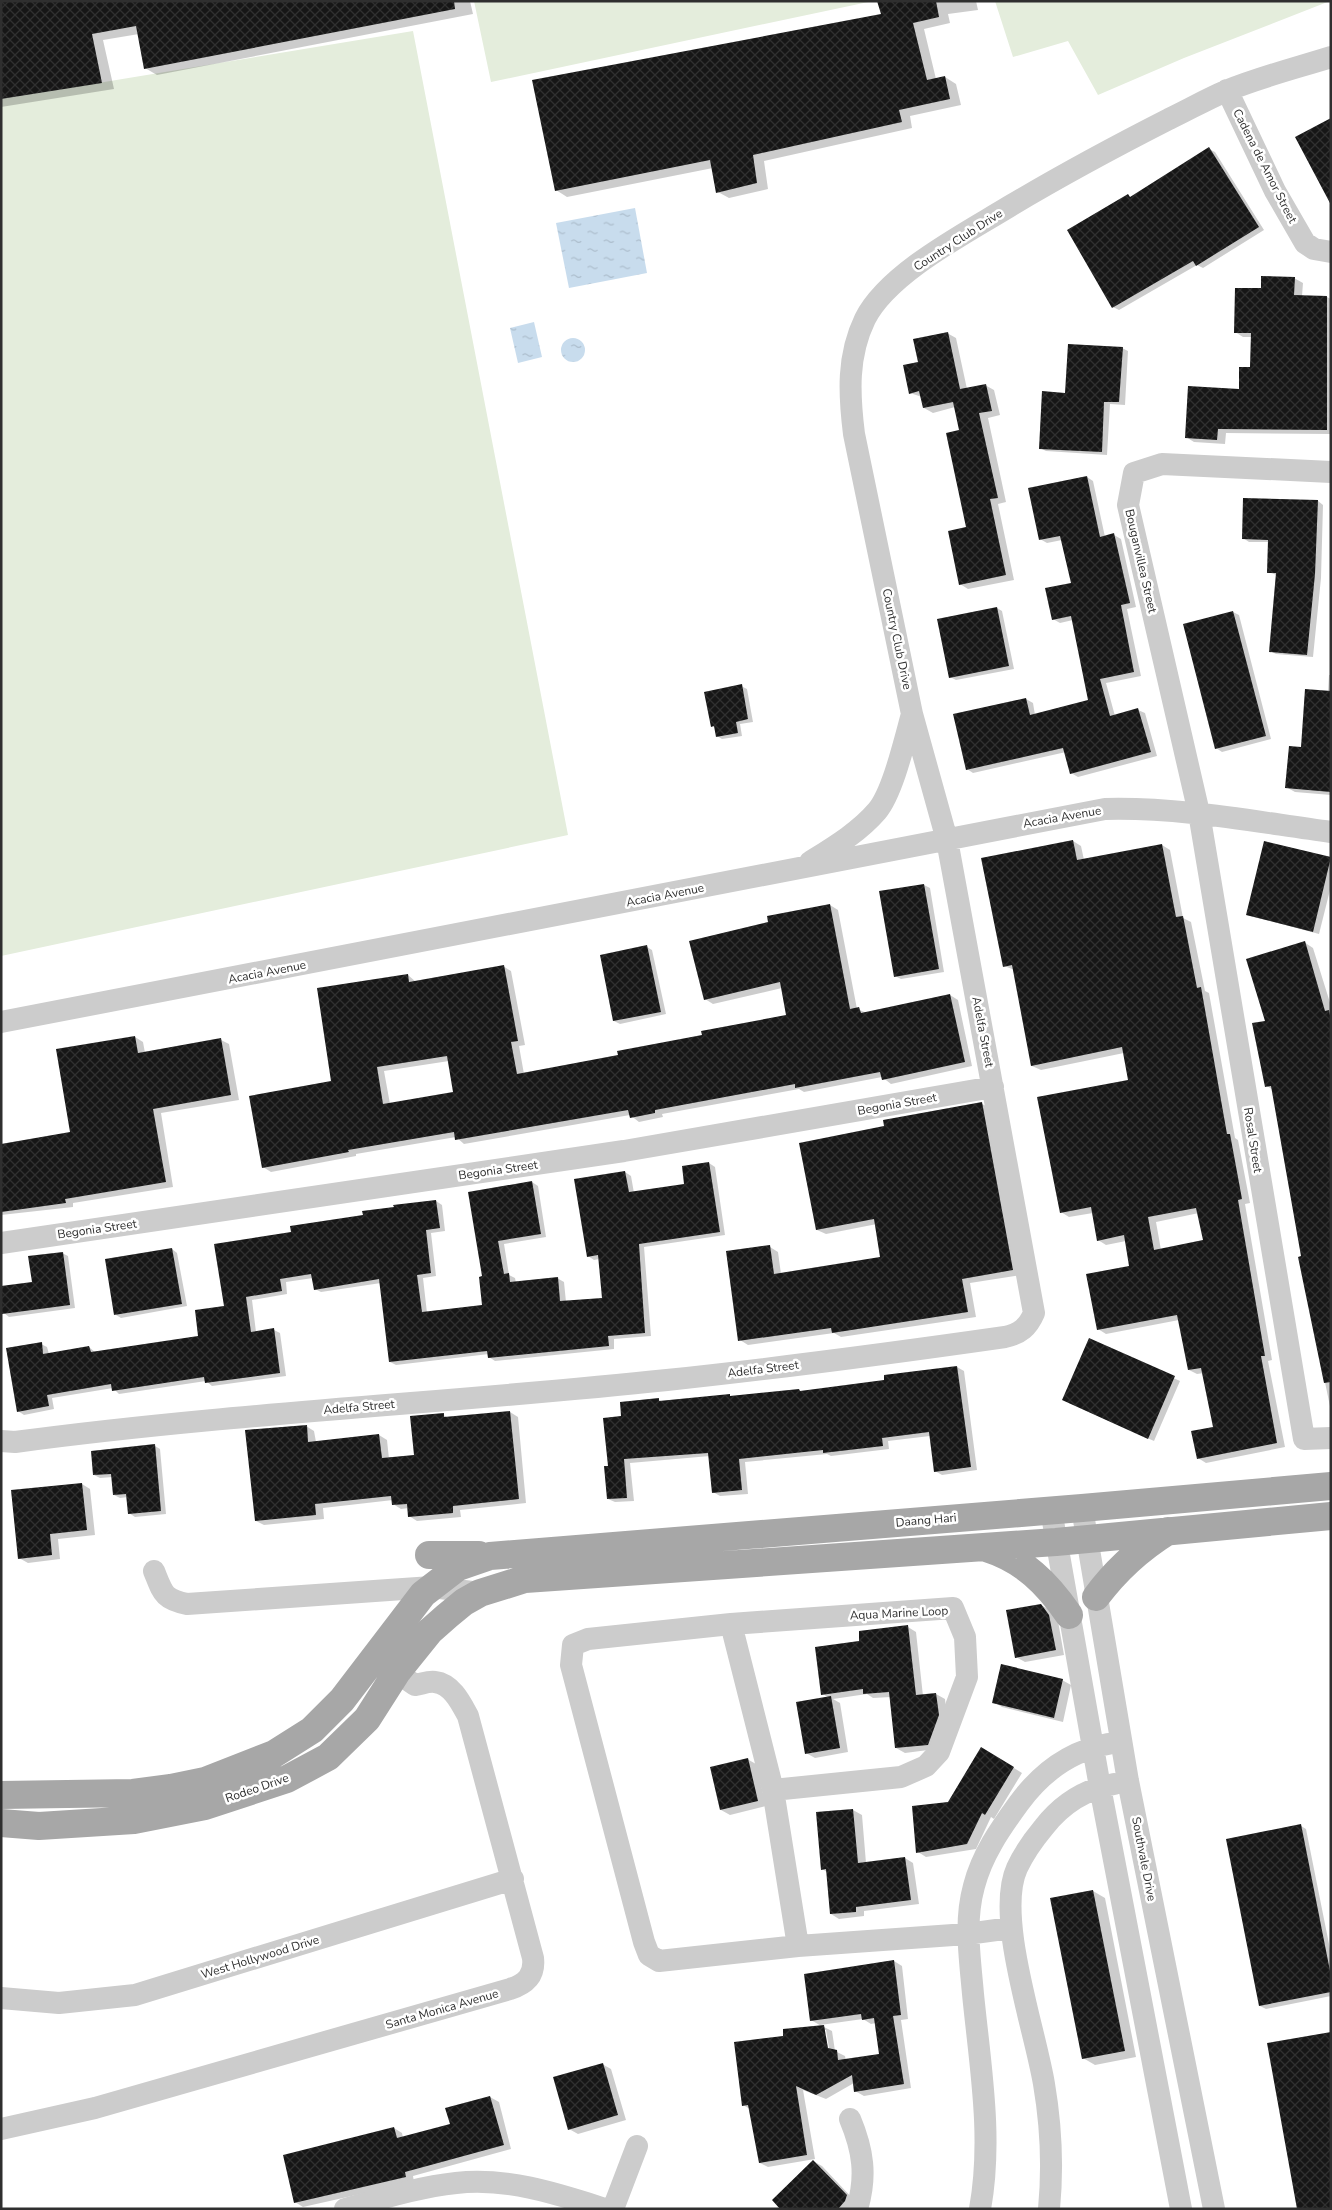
<svg xmlns="http://www.w3.org/2000/svg" width="1332" height="2210" font-family="'Nunito Sans',sans-serif">
	<style>
		.grass { fill: #e4eddc }
		.water { fill: url(#water-ripples) }
		.shadow { fill: #0003; fill-rule: evenodd }
		.building { fill: url(#building-cross-hatch); fill-rule: evenodd }
		.lines { fill: none; stroke-linecap: round; stroke-linejoin: round }
		.minor { stroke: #ccc; stroke-width: 22 }
		.major { stroke: #a7a7a7; stroke-width: 28 }
		.labels { text-anchor: middle; stroke-width: 5; stroke-linejoin: round; paint-order: stroke }
		.street-label { font-size: 12px; fill: #2f2f2f; stroke: #fff }
	</style>
	<defs>
		<pattern id="water-ripples" width="26" height="14" patternUnits="userSpaceOnUse" patternTransform="scale(1.25)"><rect width="26" height="14" fill="#c8dced"/><path d="M2 4q2-2 4 0t4 0M15 11q2-2 4 0t4 0" fill="none" stroke="#acbdcc"/></pattern>
		<pattern id="building-cross-hatch" width="8" height="8" patternUnits="userSpaceOnUse" patternTransform="scale(1.25)"><rect width="8" height="8" fill="#161616"/><path d="M0 0l8 8M0 8l8-8" fill="none" stroke="#303030"/></pattern>
	</defs>
	<rect width="100%" height="100%" fill="#fff"/>
	<path class="grass" d="M474 1H873L491 82Z
		M995 1H1330L1184 58 1098 95 1068 41 1013 57Z
		M413 31 568 835 1 956V99Z"/>
	<path class="water" d="M635 208 647 273 569 288 556 223Z
		M534 322 542 357 518 363 510 328Z
		M561 350a12 12 0 1 1 24 0a12 12 0 1 1-24 0Z"/>
	<path class="shadow" d="M1 1H470L473 14 157 75 145 68 139 34 103 40 114 89 1 107Z
		M878 1H976L978 10 948 14 950 23 924 29 936 79 945 77 956 84 961 105 910 116 912 128 764 161 768 189 729 198 718 192 713 168 567 197 556 190 882 15Z
		M1209 149 1215 152 1264 230 1203 268 1197 265 1119 310 1113 307 1128 196 1131 198Z
		M1294 278 1303 283 1302 296 1327 297 1331 299V434L1226 433 1225 444 1194 442 1186 437 1240 390 1251 368 1252 337H1243L1235 332 1262 290Z
		M947 333 956 338 967 389 985 385 994 390 1000 415 988 418 1006 502 998 504 1014 580 968 589 960 584 967 528 961 431 955 407 933 413 924 408 922 397 910 393 920 363Z
		M1122 348 1128 351 1125 405 1110 404 1107 455 1046 451 1040 448 1066 394Z
		M1087 477 1093 481 1105 537 1114 535 1121 539 1136 607 1127 609 1141 676 1106 683 1115 716 1138 710 1145 713 1157 756 1078 777 1071 773 1066 752 973 773 967 769 1026 699 1033 703 1035 715 1089 701 1073 620 1060 623 1053 619 1072 584 1062 540 1047 543 1040 539Z
		M1318 501 1323 505 1321 578 1313 657 1276 654 1270 651 1277 575 1268 572 1269 542H1249L1243 538Z
		M997 608 1002 611 1014 669 956 680 950 677Z
		M1233 612 1239 615 1271 739 1222 752 1216 748Z
		M1329 675H1331V795L1295 792 1286 787 1328 692Z
		M741 686 747 689 753 722 740 724 742 736 722 739 717 736 716 728 712 726Z
		M1073 841 1081 846 1084 860 1162 845 1170 850 1183 918 1191 922 1205 991 1209 993 1235 1138 1238 1140 1250 1203 1245 1204 1272 1360 1268 1361 1285 1447 1206 1463 1198 1458 1214 1428 1204 1373 1197 1374 1189 1370 1179 1320 1106 1334 1098 1329 1131 1267 1126 1241 1106 1245 1098 1240 1093 1213 1069 1217 1061 1212 1130 1081 1124 1053 1041 1070 1032 1066 1015 970 1004 966ZM1199 1213 1204 1241 1161 1250 1156 1222Z
		M1265 842 1331 859V886L1319 934 1247 915Z
		M924 885 930 888 944 972 901 979 895 976Z
		M830 905 838 910 857 1009 867 1013 950 995 958 1000 972 1066 891 1084 882 1077 804 1092 799 1089 662 1114 663 1117 639 1122 630 1115 464 1144 456 1137 356 1154V1156L271 1172 263 1167 333 1082 408 975 416 982 503 966 511 971 525 1045 519 1046 524 1074 619 1056 787 1016 782 988 713 1004 705 999 769 923ZM449 1061 454 1093 390 1104 384 1071Z
		M1304 942 1313 948 1331 1006V1411L1299 1258 1303 1257 1273 1090 1267 1086V1022Z
		M647 947 652 950 666 1014 620 1024 614 1021Z
		M135 1037 143 1042 145 1053 221 1040 229 1044 239 1100 161 1113 173 1187 73 1203V1207L1 1215V1145L71 1133Z
		M982 1104 990 1108 1021 1275 970 1283 976 1317 841 1337 834 1333 748 1345 740 1340 770 1247 778 1252 781 1274 882 1258 877 1224 826 1234 817 1230 886 1127Z
		M709 1163 715 1167 725 1235 644 1247 651 1336 614 1339V1349L495 1361 489 1357V1354L396 1365 390 1362 381 1283 321 1292 315 1289 313 1278 286 1282 287 1294 252 1300 256 1332 274 1330 280 1333 286 1376 212 1386 206 1381 119 1394 113 1388 52 1398 54 1409 24 1415 18 1411 41 1344 47 1347 49 1354 89 1347 96 1353 200 1337 292 1233 395 1208V1206L436 1201 442 1205 445 1231 431 1233 436 1276 423 1278 427 1313 483 1306V1277L469 1193 532 1182 538 1186 546 1237 504 1244 509 1275 515 1278 516 1283 557 1278 564 1282 566 1302 603 1299 599 1259 594 1260 588 1256 625 1172 631 1176 634 1193 686 1185Z
		M172 1249 177 1253 187 1306 121 1318 116 1315Z
		M62 1253 68 1256 75 1308 9 1317 4 1313 1 1287 33 1283Z
		M1090 1339 1180 1381 1154 1441 1069 1403Z
		M957 1367 964 1371 977 1470 942 1475 935 1471 930 1436 888 1441 889 1449 831 1456 827 1454 745 1462 748 1494 720 1496 713 1492 710 1456 630 1463 634 1501 615 1502 608 1499 609 1467 622 1417 659 1400 663 1402 799 1390 802 1392 886 1381Z
		M510 1412 518 1417 526 1503 460 1510 461 1517 417 1521 409 1516V1508L401 1509 393 1504V1500L323 1508 324 1519 264 1525 256 1521 306 1426 314 1431 316 1442 379 1435 387 1440 389 1459 415 1456 443 1415 449 1418Z
		M155 1446 160 1449 166 1514 135 1517 129 1513 128 1497 120 1498 114 1495 113 1477 100 1478 94 1475Z
		M82 1484 90 1489 95 1535 58 1539 60 1559 28 1563 19 1558Z
		M1041 1605 1050 1610 1058 1621 1064 1655 1025 1662 1016 1657Z
		M908 1627 916 1632 923 1696 936 1694 945 1699 947 1720 936 1749 905 1753 896 1748 891 1697 873 1698 867 1694 833 1699 840 1703 848 1752 815 1758 806 1753 829 1698 823 1694 861 1642Z
		M1062 1680 1071 1685 1063 1722 1002 1707 994 1702Z
		M990 1753 1022 1773 994 1819 991 1817 976 1849 926 1857 918 1852 949 1803Z
		M747 1759 756 1764 766 1806 730 1815 721 1810Z
		M853 1810 862 1815 866 1863 905 1858 913 1863 919 1904 864 1911V1916L839 1919 831 1914 827 1872 822 1869 817 1814Z
		M1301 1826 1306 1829 1331 1954V1996L1266 2009 1260 2006Z
		M1093 1891 1105 1898 1136 2057 1095 2065 1083 2058Z
		M894 1961 902 1966 908 2019 901 2020 911 2088 864 2096 855 2091 854 2083 826 2099 803 2090 815 2159 768 2167 760 2163 750 2109 743 2105 785 2037 823 2027 811 2020ZM863 2019 871 2024 876 2023 881 2055 846 2061 845 2056 835 2051 832 2031 820 2025ZM823 2030H826L830 2054 827 2055Z
		M602 2064 611 2069 626 2120 578 2134 569 2129Z
		M490 2097 499 2102 511 2149 413 2176 414 2182 303 2207 295 2202 394 2128 402 2133 403 2138 451 2125Z
		M813 2161 822 2166 855 2201 852 2209H782Z"/>
	<path class="building" d="M1 1H454L455 9 144 69 136 26 92 34 102 83 1 99Z
		M877 1H936L939 17 913 23 927 80 945 76 950 99 899 110 902 122 753 155 757 183 716 193 710 160 555 191 532 80 881 14Z
		M1331 118V205L1295 137Z
		M1209 147 1259 227 1196 266 1193 261 1112 308 1067 230 1128 194 1130 197Z
		M1261 276 1295 277 1294 295 1327 296V430L1218 429 1217 440 1185 438 1188 386 1239 389V367H1250L1251 333H1234L1235 288H1261Z
		M948 332 960 389 986 384 992 411 979 413 998 498 990 499 1006 575 959 585 948 531 966 527 946 433 959 430 953 402 923 408 919 391 909 394 903 365 918 362 913 339Z
		M1068 344 1123 347 1119 402H1104L1102 452 1039 449 1042 391 1065 393Z
		M1087 476 1100 537 1114 533 1130 603 1121 605 1134 672 1100 679 1110 716 1138 708 1151 752 1070 774 1063 748 966 770 953 714 1026 698 1030 715 1088 700 1071 616 1052 620 1045 588 1071 583 1060 536 1039 540 1028 488Z
		M1243 498 1318 500 1315 574 1307 655 1269 652 1276 573H1267L1268 540 1242 539Z
		M997 607 1009 666 949 678 937 619Z
		M1233 611 1266 736 1215 749 1183 624Z
		M742 684 748 719 736 722 738 733 716 737 714 726 711 727 704 692Z
		M1305 689 1331 691V792L1285 788 1289 746 1301 747Z
		M1073 840 1077 860 1162 844 1176 917 1183 916 1197 988 1201 987 1227 1134H1230L1242 1199 1238 1200 1265 1356H1261L1277 1443 1197 1459 1191 1431 1213 1427 1201 1368 1188 1370 1177 1315 1097 1330 1086 1274 1129 1266 1124 1235 1097 1241 1091 1207 1060 1213 1037 1097 1128 1080 1122 1047 1031 1066 1012 965 1003 967 981 858ZM1196 1208 1203 1240 1154 1250 1148 1217Z
		M1264 841 1331 857 1313 932 1246 915Z
		M924 884 939 969 894 977 879 891Z
		M830 904 850 1009 859 1007 861 1013 950 994 965 1062 882 1080 880 1072 795 1088V1084L655 1110V1113L630 1118 628 1110 455 1140 454 1132 348 1150 349 1152 262 1168 249 1096 331 1081 317 988 408 974 409 982 504 965 518 1041 511 1042 517 1074 618 1055 617 1051 702 1035 701 1031 786 1015 780 982 704 1000 689 941 768 922 767 916ZM447 1056 453 1092 383 1104 377 1067Z
		M1305 941 1325 1011 1329 1010 1331 1021V1382L1324 1383 1298 1257 1301 1256 1271 1086 1265 1087 1252 1023 1265 1021 1246 959Z
		M647 945 661 1012 613 1021 600 955Z
		M135 1036 138 1053 221 1038 231 1095 153 1109 166 1182 65 1199 66 1203 1 1212V1144L70 1132 56 1049Z
		M982 1102 1013 1270 962 1279 968 1312 832 1333 831 1328 738 1341 726 1251 770 1245 774 1274 880 1257 874 1219 816 1230 799 1143 884 1126 883 1120Z
		M709 1162 720 1232 639 1244 645 1333 608 1336 609 1346 488 1358 487 1351 389 1362 379 1279 314 1290 311 1274 280 1279 282 1291 246 1297 251 1332 274 1328 280 1373 205 1383 204 1377 112 1391 111 1384 47 1395 49 1406 17 1412 6 1348 42 1342 43 1354 89 1346 91 1352 198 1336 195 1310 224 1306 214 1244 291 1232 290 1226 363 1215 362 1211 394 1207 393 1205 436 1200 440 1228 426 1230 431 1273 417 1275 422 1312 482 1305 479 1277 482 1276 468 1192 532 1181 541 1234 498 1241 504 1274 509 1273 510 1282 558 1277 560 1301 602 1298 598 1255 587 1257 574 1179 625 1171 629 1192 684 1184 682 1166Z
		M172 1248 182 1304 114 1315 105 1259Z
		M63 1252 70 1305 2 1314 1 1286 32 1282 28 1256Z
		M1089 1338 1175 1376 1148 1439 1062 1400Z
		M957 1366 971 1467 934 1472 929 1432 882 1438 883 1446 823 1453V1450L739 1459 742 1490 712 1493 708 1453 624 1459 627 1498 607 1499 604 1466H608L603 1418 621 1416 620 1402 659 1398V1401L730 1394V1396L799 1389 800 1391 884 1380V1375Z
		M510 1411 519 1499 453 1506V1513L408 1517 407 1504 392 1505 391 1496 315 1504 316 1515 255 1521 245 1430 307 1425 308 1442 379 1434 382 1458 414 1455 410 1416 444 1413V1417Z
		M155 1444 161 1511 128 1514 126 1494 113 1495 111 1474 93 1475 91 1451Z
		M82 1483 87 1530 50 1534 52 1555 18 1559 11 1490Z
		M1041 1604 1049 1615 1056 1650 1015 1658 1006 1610Z
		M908 1625 916 1695 936 1693 939 1715 928 1745 895 1748 889 1692 863 1694V1689L821 1695 815 1647 859 1641V1631Z
		M1001 1664 1063 1679 1054 1718 992 1703Z
		M831 1696 840 1748 805 1754 796 1702Z
		M981 1747 1014 1767 985 1815 982 1813 967 1844 916 1853 912 1806 948 1802Z
		M748 1758 758 1801 720 1810 710 1767Z
		M853 1809 858 1863 905 1857 911 1900 856 1907V1912L830 1914 826 1869 821 1870 816 1812Z
		M1301 1824 1331 1976V1992L1259 2006 1226 1839Z
		M1093 1890 1125 2051 1082 2059 1050 1898Z
		M894 1960 901 2015 893 2016 904 2084 854 2092 852 2075 816 2095 796 2086 807 2155 759 2163 748 2105 742 2106 734 2042 783 2036V2029L824 2025 828 2048 837 2050 838 2060 879 2054 874 2018 862 2020 861 2014 810 2021 804 1974Z
		M1331 2032V2209H1297L1267 2043Z
		M603 2063 618 2115 568 2130 553 2077Z
		M490 2096 504 2145 405 2172 406 2177 294 2203 283 2155 394 2127 397 2138 450 2124 445 2108Z
		M813 2160 847 2195 845 2201 838 2209H780L772 2200Z"/>
	<g class="lines">
		<path class="minor" d="M1227 90 1275 191 1305 243 1314 249 1331 252
			M1331 472 1162 464 1134 473 1128 505 1199 813 1304 1439 1331 1438
			M810 862C834 847 859 832 877 811 893 792 905 739 912 714
			M1 1022 1105 809C1181 807 1256 822 1331 832
			M1 1243 624 1151 993 1087
			M1 1441 15 1442C231 1413 450 1403 667 1380 780 1368 893 1353 1005 1337 1020 1334 1028 1327 1034 1313L947 840 912 714 854 434C849 394 847 356 865 319 888 273 966 233 1010 206 1062 175 1114 147 1169 119 1188 110 1207 99 1226 91 1260 77 1296 68 1331 57
			M1082 1508 1128 1781 1214 2209
			M1051 1510 1100 1787 1181 2209
			M154 1571C163 1593 163 1599 187 1604L432 1587 480 1593
			M731 1624 773 1790 798 1946
			M773 1790 901 1777 926 1766 939 1752 967 1677 965 1637 953 1608 731 1624 588 1639 573 1645 571 1665 644 1942 649 1955 659 1961 798 1946 967 1934 1011 1928
			M1 1998 59 2003 135 1995 513 1879
			M850 2119C863 2150 867 2176 857 2209
			M1 2129 95 2108 510 1989C526 1984 535 1975 533 1958L468 1716C461 1703 452 1684 435 1682 428 1681 422 1684 415 1685L383 1663
			M345 2209C381 2199 418 2187 456 2183 507 2177 558 2194 605 2209
			M613 2209 637 2146
			M980 2209C993 2138 980 2065 973 1994 970 1958 964 1922 974 1886 982 1855 1000 1829 1019 1803 1041 1773 1070 1751 1108 1744
			M1049 2209C1053 2167 1051 2125 1044 2084 1035 2029 995 1916 1017 1868 1024 1853 1034 1839 1044 1827 1062 1804 1086 1789 1114 1784"/>
		<path class="major" d="M986 1548C1024 1560 1047 1583 1069 1615
			M429 1555H479
			M1096 1597C1116 1570 1139 1549 1168 1531
			M1 1795 133 1793 171 1788 205 1781 274 1754 312 1730 342 1700 423 1594 458 1567 490 1556 1082 1508 1331 1486
			M1 1823 39 1826 134 1820 205 1806 287 1779 328 1757 367 1719 397 1672 430 1631 447 1616 464 1602 480 1593 525 1579 1056 1542 1331 1516"/>
	</g>
	<g class="labels">
		<g class="street-label">
			<text transform="translate(1265 166) rotate(63)" y="4">Cadena de Amor Street</text>
			<text transform="translate(958 240) rotate(-33)" y="4">Country Club Drive</text>
			<text transform="translate(1141 561) rotate(77)" y="4">Bouganvillea Street</text>
			<text transform="translate(897 639) rotate(78)" y="4">Country Club Drive</text>
			<text transform="translate(1062 817) rotate(-10)" y="4">Acacia Avenue</text>
			<text transform="translate(665 895) rotate(-11)" y="4">Acacia Avenue</text>
			<text transform="translate(267 972) rotate(-11)" y="4">Acacia Avenue</text>
			<text transform="translate(983 1032) rotate(79)" y="4">Adelfa Street</text>
			<text transform="translate(897 1104) rotate(-10)" y="4">Begonia Street</text>
			<text transform="translate(1253 1140) rotate(81)" y="4">Rosal Street</text>
			<text transform="translate(498 1170) rotate(-8)" y="4">Begonia Street</text>
			<text transform="translate(97 1229) rotate(-8)" y="4">Begonia Street</text>
			<text transform="translate(763 1369) rotate(-7)" y="4">Adelfa Street</text>
			<text transform="translate(359 1407) rotate(-5)" y="4">Adelfa Street</text>
			<text transform="translate(926 1520) rotate(-5)" y="4">Daang Hari</text>
			<text transform="translate(899 1613) rotate(-3)" y="4">Aqua Marine Loop</text>
			<text transform="translate(257 1788) rotate(-19)" y="4">Rodeo Drive</text>
			<text transform="translate(1144 1859) rotate(79)" y="4">Southvale Drive</text>
			<text transform="translate(260 1957) rotate(-17)" y="4">West Hollywood Drive</text>
			<text transform="translate(442 2009) rotate(-16)" y="4">Santa Monica Avenue</text>
		</g>
	</g>
	<rect width="1332" height="2210" fill="none" stroke="#2f2f2f" stroke-width="5"/>
</svg>
